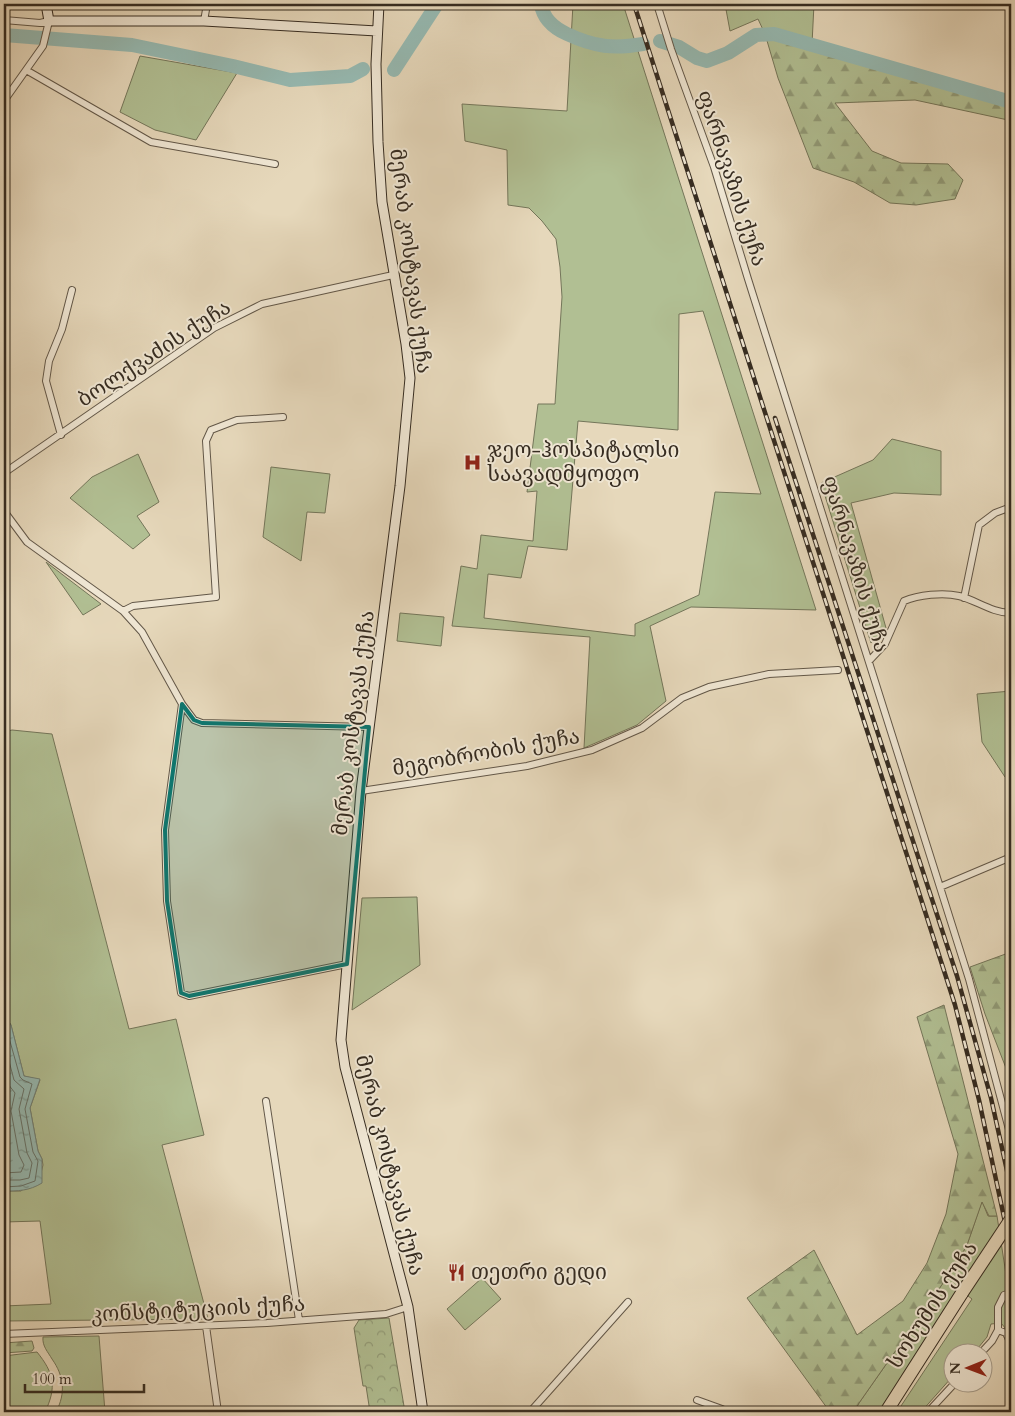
<svg xmlns="http://www.w3.org/2000/svg" width="1015" height="1416" font-family="Cardo,'Noto Serif Georgian',serif">
	<style>
		.green { fill: #b1bf93; stroke: #74765a; fill-rule: evenodd }
		.forest { fill: url(#forest-firs); stroke: #74765a }
		.park { fill: url(#park-crowns); stroke: #74765a }
		.water { fill: url(#water-ripples); stroke: #708177 }
		.lines { fill: none; stroke-linecap: round; stroke-linejoin: round }
		.shore { stroke: #667269; stroke-width: 1 }
		.river { stroke: #96b9b1; stroke-width: 14 }
		.street-casing { stroke: #625748; stroke-width: 8 }
		.secondary-casing { stroke: #362c21; stroke-width: 11 }
		.highway-casing { stroke: #362c21; stroke-width: 14 }
		.street { stroke: #efe6d3; stroke-width: 6 }
		.secondary { stroke: #efe6d3; stroke-width: 9 }
		.highway { stroke: #e6d8bb; stroke-width: 12 }
		.rail-casing { stroke: #362c21; stroke-width: 4.5 }
		.rail { stroke: #efe6d3; stroke-width: 2.5; stroke-dasharray: 8; stroke-linecap: butt }
		.highway-bridge-casing { stroke: #362c21; stroke-width: 14; stroke-linecap: butt }
		.highway-bridge { stroke: #e6d8bb; stroke-width: 12 }
		.marked { fill: #0f766e; fill-opacity: 0.2; stroke: #0f766e; stroke-width: 4; stroke-linejoin: round }
		.labels { text-anchor: middle; stroke-width: 4; stroke-linejoin: round; paint-order: stroke }
		.street-label { font-size: 21px; fill: #362c21; stroke: #efe6d3 }
		.poi-label { font-size: 21px; fill: #362c21; stroke: #efe6d3; text-anchor: start }
	</style>
	<defs>
		<pattern id="forest-firs" width="22" height="20" patternUnits="userSpaceOnUse" patternTransform="scale(1.25)"><rect width="22" height="20" fill="#b1bf93"/><path d="M5 1l3.5 6h-7zM16 11l3.5 6h-7z" fill="#919b78"/></pattern>
		<pattern id="park-crowns" width="20" height="18" patternUnits="userSpaceOnUse" patternTransform="scale(1.25)"><rect width="20" height="18" fill="#b1bf93"/><path d="M2 6a3 3 0 1 1 6 0M12 15a3 3 0 1 1 6 0" fill="none" stroke="#919b78"/></pattern>
		<pattern id="water-ripples" width="26" height="14" patternUnits="userSpaceOnUse" patternTransform="scale(1.25)"><rect width="26" height="14" fill="#96b9b1"/><path d="M2 4q2-2 4 0t4 0M15 11q2-2 4 0t4 0" fill="none" stroke="#7b9790"/></pattern>
	</defs>
	<rect width="100%" height="100%" fill="#e6d8bb"/>
	<filter id="stains"><feTurbulence type="fractalNoise" baseFrequency=".004" numOctaves="4"/><feColorMatrix values="0 0 0 0 .2 0 0 0 0 .09 0 0 0 0 .02 0 0 0 .5 -.17"/></filter>
	<radialGradient id="worn" r=".72"><stop offset=".6" stop-color="#630" stop-opacity="0"/><stop offset="1" stop-color="#630" stop-opacity=".3"/></radialGradient>
	<path class="green" d="M573 4H623L816 610 691 607 650 626 666 701 637 725 584 748 590 637 452 626 461 566 477 569 481 535 533 541 537 491 527 492 538 404H555L562 297 560 267 556 239 542 221 529 208 508 205 507 150 465 141 462 104 567 111ZM703 311 761 494 715 492 699 595 635 624V636L484 618 488 574 521 578 528 546 567 550 578 421 678 430 679 314Z
		M725 4H814L812 44 774 34H765L758 19 730 31Z
		M140 56 237 73 196 140 155 130 120 112Z
		M892 439 941 451V495L894 493 851 503 886 628 871 643 821 483 873 460Z
		M138 454 159 502 137 516 150 535 133 549 70 498 92 477Z
		M271 467 330 474 325 513 307 512 301 561 263 537Z
		M46 562 101 604 83 615Z
		M400 613 444 617 441 646 397 641Z
		M1011 691V774L1005 777 982 742 977 694Z
		M12 730 52 734 129 1029 176 1019 204 1135 162 1145 208 1319 4 1321V1306L51 1304 40 1221 4 1222V1191H21L41 1173 43 1165 42 1159 38 1151 30 1108 40 1080 24 1076 11 1025 4 1014V732Z
		M417 897 420 965 352 1010 362 898Z
		M982 1201 988 1216H997L1011 1307V1335L1001 1323 991 1324 987 1337 974 1353 952 1354V1377L921 1412H897L972 1299 959 1289 881 1412H854L859 1403 955 1266 967 1245Z
		M482 1278 501 1299 465 1330 447 1309Z
		M99 1336 105 1412H56C66 1393 64 1376 52 1359 48 1352 42 1346 43 1337Z
		M37 1352C54 1373 57 1387 45 1412H4V1356Z"/>
	<path class="forest" d="M765 34H774L784 36 1011 102V118L1008 120 915 100 835 103 872 151 901 163 948 164 963 180 955 199 916 205 890 203 854 182 813 168 778 78Z
		M1011 952V1081L985 1014 970 967Z
		M944 1005 997 1216H989L982 1202 967 1245 955 1266 859 1403 854 1412H830L747 1298 814 1250 857 1335 903 1301 927 1263 946 1214 958 1154 917 1017Z
		M32 1341 34 1348 32 1351 4 1353V1343Z"/>
	<path class="park" d="M389 1318 405 1412H370L366 1386H363L354 1328 359 1320Z"/>
	<path class="water" d="M4 1014 11 1025 24 1076 40 1079 30 1108 38 1151 42 1159V1183C29 1191 18 1191 4 1191Z"/>
	<g class="lines">
		<path class="shore" d="M4 1023 6 1027 20 1077 23 1080 32 1084 25 1109 33 1152 38 1161 35 1181 21 1186 4 1187
			M4 1042 14 1080 24 1089 19 1109 27 1153 32 1163 29 1178 20 1180H4
			M4 1071 8 1084 15 1093 11 1111 19 1155 24 1165 21 1172 4 1173"/>
		<path class="river" d="M541 4C543 19 554 28 567 34 595 47 613 49 643 44
			M4 35 132 45 233 66 290 80 350 76 363 69
			M660 41 679 47 697 58 707 61 728 53 756 35 774 34 1011 102
			M394 70 437 4"/>
		<defs>
			<path id="street" d="M657 4 671 49 714 167 748 279 969 979 1011 1137
				M4 20 40 23 49 21 43 46 4 101
				M204 21 207 4
				M26 70 151 142 275 164
				M61 435 46 381 49 361 62 329 72 290
				M4 473 214 328 262 304 393 275
				M4 511 27 542 123 611 142 632 182 704 194 720 202 723 369 727
				M964 598 979 525 995 513 1011 507
				M123 611 133 606 216 597 206 441 211 430 237 420 283 417
				M869 661 885 644 904 601C918 595 943 592 959 596 976 600 992 613 1011 613
				M182 704 165 830 167 901 181 993 189 996 347 964
				M361 791 527 766 592 750 642 728 682 698 709 687 769 674 838 670
				M940 887 1011 857
				M266 1101 299 1320
				M206 1326 218 1412
				M998 1330 1006 1333 1011 1344
				M4 1334 267 1323 386 1314 408 1307
				M980 1354 992 1341 998 1330V1307L1004 1295 1011 1293
				M697 1400 722 1409 724 1412
				M530 1412 628 1302
				M928 1412 954 1384"/>
			<path id="secondary" d="M46 4 49 21H204L377 31
				M379 4 376 64 378 142 382 202 406 344 410 378 400 486 361 791 341 1040 345 1067 408 1307 423 1412"/>
			<path id="highway" d="M886 1412 962 1293"/>
		</defs>
		<use href="#street" class="street-casing"/>
		<use href="#secondary" class="secondary-casing"/>
		<use href="#highway" class="highway-casing"/>
		<use href="#street" class="street"/>
		<use href="#secondary" class="secondary"/>
		<use href="#highway" class="highway"/>
		<defs>
			<path id="rail" d="M634 4 955 1005 979 1100 1011 1250
				M775 418 957 976 991 1098 1011 1189"/>
		</defs>
		<use href="#rail" class="rail-casing"/>
		<use href="#rail" class="rail"/>
		<defs>
			<path id="highway-bridge" d="M962 1293 1011 1219"/>
		</defs>
		<use href="#highway-bridge" class="highway-bridge-casing"/>
		<use href="#highway-bridge" class="highway-bridge"/>
	</g>
	<path class="marked" d="M182 704 194 720 202 723 369 727 347 964 189 996 181 993 167 901 165 830Z"/>
	<defs>
		<symbol id="hospital-bare" viewBox="-9 -9 18 18"><path d="M-5-5h3v3.5h4V-5h3V5h-3V1.5h-4V5h-3Z" fill="#8f2418" stroke="#efe6d3" stroke-width="2.5" paint-order="stroke"/></symbol>
		<symbol id="restaurant-bare" viewBox="-9 -9 18 18"><path d="M-5-6h1v4h1v-4h1v4h1v-4h1v5L-1.5 .5V6h-2V.5L-5-1ZM5-6V6H3V1.5H1.5Q1.5-4 5-6Z" fill="#8f2418" stroke="#efe6d3" stroke-width="2.5" paint-order="stroke"/></symbol>
	</defs>
	<g fill-rule="evenodd">
		<use href="#hospital-bare" x="460" y="450" width="25" height="25"/>
		<use href="#restaurant-bare" x="444" y="1260" width="25" height="25"/>
	</g>
	<g class="labels">
		<g class="street-label">
			<text transform="translate(732 178) rotate(72)" y="7">ფარნავაზის ქუჩა</text>
			<text transform="translate(411 261) rotate(83)" y="7">მერაბ კოსტავას ქუჩა</text>
			<text transform="translate(154 353) rotate(-33)" y="7">ბოლქვაძის ქუჩა</text>
			<text transform="translate(856 564) rotate(73)" y="7">ფარნავაზის ქუჩა</text>
			<text transform="translate(353 723) rotate(-83)" y="7">მერაბ კოსტავას ქუჩა</text>
			<text transform="translate(486 752) rotate(-10)" y="7">მეგობრობის ქუჩა</text>
			<text transform="translate(390 1165) rotate(76)" y="7">მერაბ კოსტავას ქუჩა</text>
			<text transform="translate(932 1305) rotate(-57)" y="7">სოხუმის ქუჩა</text>
			<text transform="translate(198 1309) rotate(-3)" y="7">კონსტიტუციის ქუჩა</text>
		</g>
		<g class="poi-label">
			<text x="487" y="457">ჯეო-ჰოსპიტალსი<tspan x="487" dy="24">საავადმყოფო</tspan></text>
			<text x="471" y="1279">თეთრი გედი</text>
		</g>
	</g>
	<rect width="1015" height="1416" fill="none" stroke="#e6d8bb" stroke-width="20"/>
	<rect x="5" y="5" width="1005" height="1406" fill="none" stroke="#362c21" stroke-width="2.5"/>
	<rect x="10" y="10" width="995" height="1396" fill="none" stroke="#362c21"/>
	<g transform="translate(968 1368) rotate(269)"><circle r="24" fill="#efe6d3" stroke="#a59c8c"/>
	<path d="M0-4L9 19L0 12L-9 19Z" fill="#8f2418"/>
	<text y="-8" font-size="14" font-weight="bold" text-anchor="middle" fill="#362c21">N</text>
	</g>
	<path d="M25 1384v8h119v-8" fill="none" stroke="#362c21" stroke-width="2.5"/>
	<text x="32" y="1384" font-size="15" fill="#362c21" stroke="#efe6d3" stroke-width="4" paint-order="stroke">100 m</text>
	<rect width="100%" height="100%" filter="url(#stains)"/>
	<rect width="100%" height="100%" fill="url(#worn)"/>
</svg>
